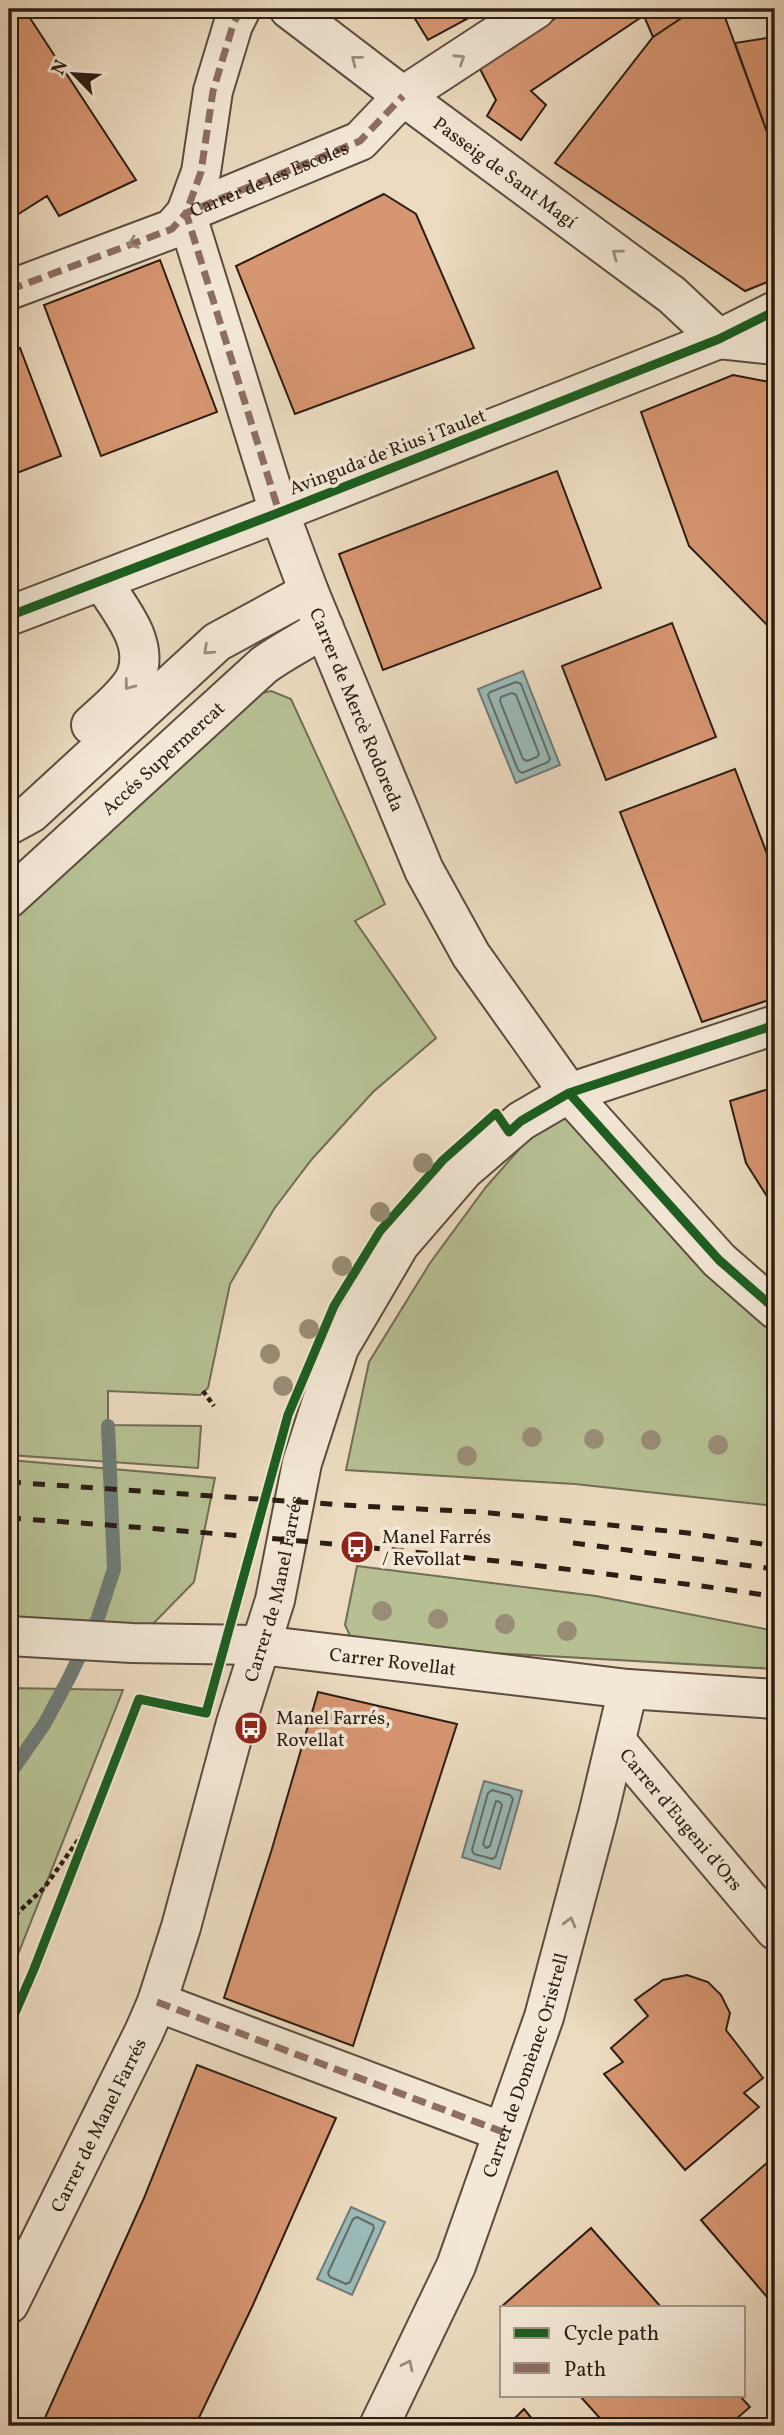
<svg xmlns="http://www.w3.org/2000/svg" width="784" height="2435" font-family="Vollkorn,serif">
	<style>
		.green { fill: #b6c093; stroke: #716e54; stroke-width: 2 }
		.water { fill: #9abab8; stroke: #6e7b76; stroke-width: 2 }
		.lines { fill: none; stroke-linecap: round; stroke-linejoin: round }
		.shore { stroke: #636c66; stroke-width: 2 }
		.stream { stroke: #6e7b76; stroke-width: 14 }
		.building { fill: #d79672; stroke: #2c1d14; stroke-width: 2 }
		.minor-casing { stroke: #5c4c3f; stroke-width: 42 }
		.path { stroke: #2c1d14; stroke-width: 4.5; stroke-dasharray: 5 3.5; stroke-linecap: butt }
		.minor { stroke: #f3e8d6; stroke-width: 38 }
		.rail { stroke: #2c1d14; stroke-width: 5; stroke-dasharray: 12 12; stroke-linecap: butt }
		.quiet { stroke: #8d6e63; stroke-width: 7; stroke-dasharray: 14 7; stroke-linecap: butt }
		.cycleway-casing { stroke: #f3e8d6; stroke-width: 13 }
		.cycleway { stroke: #1b5e20; stroke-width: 9 }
		.tree { fill: #998d76 }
		.oneway { stroke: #998d7f }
		.labels { text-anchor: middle; stroke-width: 7; stroke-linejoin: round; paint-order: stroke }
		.street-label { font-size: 19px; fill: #2c1d14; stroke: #f3e8d6 }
		.poi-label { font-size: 19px; fill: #2c1d14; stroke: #f3e8d6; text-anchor: start }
	</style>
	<rect width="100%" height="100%" fill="#ecdbc0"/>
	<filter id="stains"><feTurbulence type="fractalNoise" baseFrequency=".00286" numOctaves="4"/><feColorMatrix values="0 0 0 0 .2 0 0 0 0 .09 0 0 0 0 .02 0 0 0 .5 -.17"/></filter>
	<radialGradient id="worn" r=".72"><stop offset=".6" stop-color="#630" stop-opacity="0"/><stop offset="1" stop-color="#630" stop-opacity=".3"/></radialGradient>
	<path class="green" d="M271 691 291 699 385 904 355 921 436 1038 373 1092 312 1159 274 1209 230 1284 208 1388 200 1395 108 1391V1425L201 1426 198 1468 9 1455V924L249 696Z
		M569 1093 775 1309V1506L575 1484 346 1470 369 1362 430 1263 486 1187Z
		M9 1460 215 1478 194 1582 147 1630 9 1622Z
		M357 1566 596 1596 775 1631V1669L370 1646 352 1640 345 1625Z
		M9 1688 123 1690 9 1977Z"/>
	<path class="water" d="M523 671 560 765 516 783 478 689Z
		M484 1781 522 1791 500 1869 462 1857Z
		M351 2207 385 2222 352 2295 317 2279Z"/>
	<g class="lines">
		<path class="shore" d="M516 682 521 684 550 759 548 762 522 773 518 770 488 695 490 692Z
			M512 693 516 695 539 754 537 757 527 761 523 759 500 701 501 697Z
			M492 1790 510 1795 513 1799 496 1856 493 1859 474 1854 472 1850 488 1793Z
			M496 1801 500 1802 502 1805 490 1846 486 1848 483 1844Z
			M357 2217 373 2225 374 2228 350 2282 346 2284 330 2277 328 2273 353 2219Z"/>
		<path class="stream" d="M9 1775 45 1723 69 1678 98 1618 114 1569 108 1426"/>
	</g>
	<path class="building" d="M9 9H24L136 180 59 216 47 196 9 220Z
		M409 9H457L465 20 428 40Z
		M457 9H485L465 20Z
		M569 9H641L643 16 531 91 546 105 521 140 487 116 496 100 480 69Z
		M641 9H695L653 37Z
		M695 9H722L775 154V279L745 291 555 163 653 37Z
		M774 37 775 38V154L735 43Z
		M384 194 416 214 474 348 295 414 236 266Z
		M160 260 217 412 101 456 44 305Z
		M20 348 61 456 9 476V352Z
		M733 375 775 383V633L689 546 641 412Z
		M557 471 601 588 383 670 339 554Z
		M672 623 716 737 606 780 562 666Z
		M735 769 775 875V998L702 1022 620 812Z
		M775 1087V1209L746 1163 730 1101Z
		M318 1692 457 1724 353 2046 224 1998 271 1852Z
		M687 1975 708 1982 721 1995 730 2013 726 2030 763 2078 744 2093 759 2107 685 2170 604 2074 623 2062 611 2048 648 2016 635 2000 663 1980Z
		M197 2065 336 2118 252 2307 195 2426H56L44 2420 144 2198Z
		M775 2156V2302L773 2304 701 2220Z
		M591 2228 661 2307 502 2308 501 2307Z
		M579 2395H739L750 2407 728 2426H607Z
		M524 2409 538 2426H507Z"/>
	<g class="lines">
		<defs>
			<g id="minor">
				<path id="s1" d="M241 9 233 25 213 91 201 172 186 213 279 512 309 592 424 870 471 955 569 1093 719 1260 775 1309"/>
				<path id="s2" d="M289 9 403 96 672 295 719 339"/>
				<path id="s3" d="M9 290 172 229 186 213 360 141 403 96 536 9"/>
				<path d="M719 339 775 345"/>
				<path d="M9 616 283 511 719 339 775 311"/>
				<path d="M91 725C104 713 129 693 136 676 150 642 119 609 102 581"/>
				<path d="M9 825 31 813 217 642 309 592"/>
				<path id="s4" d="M9 898 264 665C283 651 304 641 324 628"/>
				<path id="s5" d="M9 1636 132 1643 260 1645 628 1689 775 1699"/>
				<path id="s6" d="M616 1741 775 1930"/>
				<path d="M157 2002 503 2132"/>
				<path id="s7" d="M9 2304 144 2032 157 2002 181 1927 236 1723 275 1600 302 1463 339 1348 400 1244 464 1170 521 1121 569 1093 775 1025"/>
				<path id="s8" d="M379 2426 456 2266 544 2017 598 1815 628 1689"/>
			</g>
		</defs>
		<use href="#minor" class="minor-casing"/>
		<path class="path" d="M203 1391 214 1406
			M9 1921 44 1888 91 1822"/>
		<use href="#minor" class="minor"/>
		<path class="rail" d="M9 1482 359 1506 481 1512 688 1533 775 1546
			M9 1518C214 1532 418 1550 622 1576 673 1583 725 1588 775 1597
			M573 1543 775 1569"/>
		<path class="quiet" d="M241 9 233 25 213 91 201 172 186 213 279 512
			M9 290 172 229 186 213 360 141 403 96
			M157 2002 503 2132"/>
		<defs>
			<path id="cycleway" d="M9 616 283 511 719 339 775 311
				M569 1093 719 1260 775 1309
				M9 2027 34 1969 139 1699 206 1713 288 1415 334 1306 380 1231 443 1160 496 1113 509 1132 521 1121 569 1093 775 1025"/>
		</defs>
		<use href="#cycleway" class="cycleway-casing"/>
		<use href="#cycleway" class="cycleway"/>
	</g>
	<g class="tree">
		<circle cx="423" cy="1163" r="10"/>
		<circle cx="380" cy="1212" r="10"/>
		<circle cx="342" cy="1266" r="10"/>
		<circle cx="309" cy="1329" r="10"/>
		<circle cx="270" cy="1354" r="10"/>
		<circle cx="283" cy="1386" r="10"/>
		<circle cx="532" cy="1437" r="10"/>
		<circle cx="594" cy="1439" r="10"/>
		<circle cx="651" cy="1440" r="10"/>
		<circle cx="718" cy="1445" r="10"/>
		<circle cx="467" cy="1456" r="10"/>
		<circle cx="382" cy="1611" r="10"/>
		<circle cx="438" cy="1619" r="10"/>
		<circle cx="505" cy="1624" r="10"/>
		<circle cx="567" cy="1631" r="10"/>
	</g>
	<defs><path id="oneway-chevron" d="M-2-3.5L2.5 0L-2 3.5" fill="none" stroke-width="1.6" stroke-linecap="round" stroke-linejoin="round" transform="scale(1.75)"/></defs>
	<g class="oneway">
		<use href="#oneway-chevron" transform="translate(460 59) rotate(-33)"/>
		<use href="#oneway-chevron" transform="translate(356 60) rotate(-142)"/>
		<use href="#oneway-chevron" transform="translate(133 243) rotate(159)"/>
		<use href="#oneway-chevron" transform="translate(617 254) rotate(-143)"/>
		<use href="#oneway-chevron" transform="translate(208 650) rotate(137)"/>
		<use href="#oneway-chevron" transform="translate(129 685) rotate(127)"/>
		<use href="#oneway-chevron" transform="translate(570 1922) rotate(-75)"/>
		<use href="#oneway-chevron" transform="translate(408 2365) rotate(-64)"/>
	</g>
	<defs>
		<symbol id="bus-disc" viewBox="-11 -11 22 22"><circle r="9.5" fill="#8f2418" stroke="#f3e8d6"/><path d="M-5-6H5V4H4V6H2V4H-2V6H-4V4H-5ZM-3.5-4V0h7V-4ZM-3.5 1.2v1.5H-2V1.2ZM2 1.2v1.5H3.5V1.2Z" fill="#fff"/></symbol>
	</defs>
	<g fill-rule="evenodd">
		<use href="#bus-disc" x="338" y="1528" width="38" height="38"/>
		<use href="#bus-disc" x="232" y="1709" width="38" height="38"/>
	</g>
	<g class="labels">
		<g class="street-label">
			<text dy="7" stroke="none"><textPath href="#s2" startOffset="271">Passeig de Sant Magí</textPath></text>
			<text dy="7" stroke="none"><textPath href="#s3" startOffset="285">Carrer de les Escoles</textPath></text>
			<text transform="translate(387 451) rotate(-21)" y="7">Avinguda de Rius i Taulet</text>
			<text dy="7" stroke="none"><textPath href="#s1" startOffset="738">Carrer de Mercè Rodoreda</textPath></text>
			<text dy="7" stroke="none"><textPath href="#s4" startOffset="208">Accés Supermercat</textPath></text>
			<text dy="7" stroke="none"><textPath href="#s7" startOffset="766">Carrer de Manel Farrés</textPath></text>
			<text dy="7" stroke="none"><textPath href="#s5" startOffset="385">Carrer Rovellat</textPath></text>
			<text dy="7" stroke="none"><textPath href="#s6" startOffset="102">Carrer d'Eugeni d'Ors</textPath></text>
			<text dy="7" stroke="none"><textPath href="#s8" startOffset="390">Carrer de Domènec Oristrell</textPath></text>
			<text dy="7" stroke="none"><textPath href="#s7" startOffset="200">Carrer de Manel Farrés</textPath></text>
		</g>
		<g class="poi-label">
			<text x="382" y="1543">Manel Farrés<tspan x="382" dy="22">/ Revollat</tspan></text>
			<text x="276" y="1724">Manel Farrés,<tspan x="276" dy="22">Rovellat</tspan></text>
		</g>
	</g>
	<rect width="784" height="2435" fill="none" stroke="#ecdbc0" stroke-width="35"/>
	<rect x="10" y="10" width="763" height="2414" fill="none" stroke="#2c1d14" stroke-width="3.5"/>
	<rect x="18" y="18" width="749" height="2400" fill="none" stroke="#2c1d14" stroke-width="2"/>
	<rect x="500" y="2306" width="245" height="91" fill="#f3e8d6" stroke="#a39788" stroke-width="2"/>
	<rect x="514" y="2328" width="35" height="10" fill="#1b5e20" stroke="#a39788" stroke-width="2"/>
	<text x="564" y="2340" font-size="21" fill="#2c1d14">Cycle path</text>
	<rect x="514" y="2363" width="35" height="10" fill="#8d6e63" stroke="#a39788" stroke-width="2"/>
	<text x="564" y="2376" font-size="21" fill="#2c1d14">Path</text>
	<g transform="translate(74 74) rotate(295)" stroke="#f3e8d6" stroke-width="5" paint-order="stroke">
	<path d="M0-5L12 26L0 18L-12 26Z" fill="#2c1d14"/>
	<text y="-10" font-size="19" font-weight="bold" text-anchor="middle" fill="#2c1d14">N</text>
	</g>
	<rect width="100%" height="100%" filter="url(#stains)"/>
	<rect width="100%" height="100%" fill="url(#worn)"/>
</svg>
